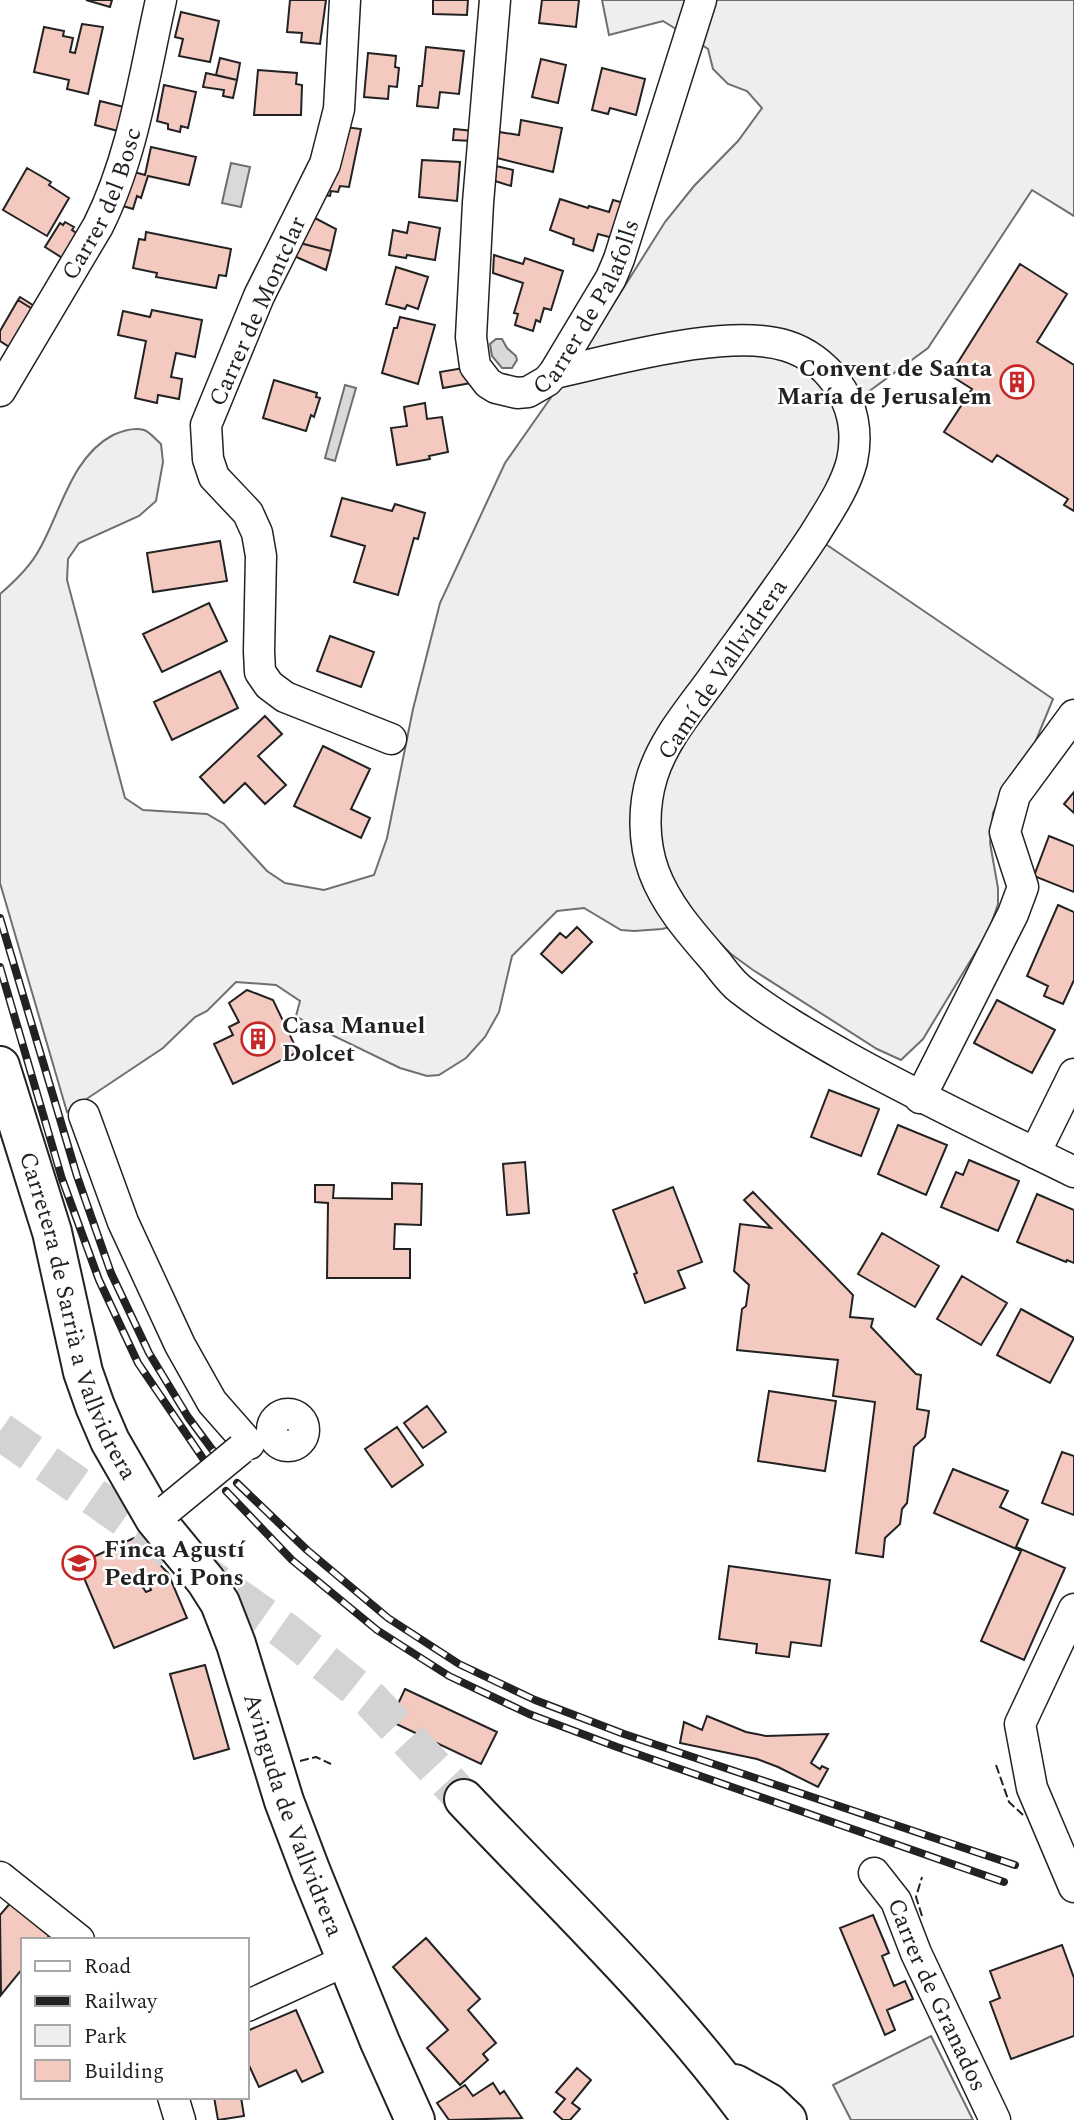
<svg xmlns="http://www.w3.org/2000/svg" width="1074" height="2120" font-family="Spectral,serif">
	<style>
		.green { fill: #eee; stroke: #6f6f6f; stroke-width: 2 }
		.water { fill: #d9d9d9; stroke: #6f6f6f; stroke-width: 2 }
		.building { fill: #f3c9c0; stroke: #222; stroke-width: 2; fill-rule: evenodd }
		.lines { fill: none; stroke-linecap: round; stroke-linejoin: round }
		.highway-tunnel { stroke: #d3d3d3; stroke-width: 38; stroke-dasharray: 38 19; stroke-linecap: butt }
		.minor-casing { stroke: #222; stroke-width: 33 }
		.major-casing { stroke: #222; stroke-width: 42 }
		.highway-casing { stroke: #222; stroke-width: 42 }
		.minor { stroke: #fff; stroke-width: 30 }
		.major { stroke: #fff; stroke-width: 38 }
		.highway { stroke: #fff; stroke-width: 38 }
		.rail-casing { stroke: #222; stroke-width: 8 }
		.rail { stroke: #fff; stroke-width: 5; stroke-dasharray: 16; stroke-linecap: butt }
		.minor-bridge-casing { stroke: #222; stroke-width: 33; stroke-linecap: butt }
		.minor-bridge { stroke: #fff; stroke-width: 30 }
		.fence { stroke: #222; stroke-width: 2; stroke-dasharray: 9 3.5; stroke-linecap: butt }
		.labels { text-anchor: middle; stroke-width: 5; stroke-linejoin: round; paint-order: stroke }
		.street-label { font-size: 24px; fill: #222; stroke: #fff }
		.poi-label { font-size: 24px; font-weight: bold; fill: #222; stroke: #fff; text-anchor: start }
	</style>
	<rect width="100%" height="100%" fill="#fff"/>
	<path class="green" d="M602 0H1074V216L1032 190 928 348 845 409C851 450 824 495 805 530L1053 699 1032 750 1005 786 993 813 990 843 998 888V904L989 930 923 1039 901 1060 877 1049 753 970 731 954 697 920 662 929 634 931 621 930 584 908 557 911 512 956 499 1012 485 1037 466 1058 439 1075 427 1076 400 1068 307 1023 296 1016 300 1001 276 985 236 982 207 1011 195 1017 163 1048 67 1112 0 883V594C14 582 30 567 39 550 61 512 71 457 113 435 122 431 134 427 144 430 150 432 156 440 161 444L163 462 156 501 139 516 79 543 68 559 67 580 125 798 143 810 207 814 224 824 267 871 285 883 324 890 374 875 387 838 413 709 440 603 505 463 587 346 665 222 694 186 738 141 762 108 747 91 728 84 713 69 708 49 663 21 609 35Z
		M931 2036 973 2120H851L833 2085Z"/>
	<path class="water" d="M231 163 250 167 241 207 222 203Z
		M496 339H502L507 348 516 356 517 360 512 368H502L492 356 490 344Z
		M345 385 356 388 335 461 325 458Z"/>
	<path class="building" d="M86 0H112L110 7Z
		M290 0H326L320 44 301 42 302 33 287 32Z
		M433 0H468L467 15 433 14Z
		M542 0H579L576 27 539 23Z
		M181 12 219 21 210 62 179 56 183 39 175 37Z
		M82 24 103 27 88 94 67 89 69 80 34 72 44 27 64 31 63 36 73 38 70 52 75 53Z
		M426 47 464 51 459 94 440 92 438 108 417 106 419 86H422Z
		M368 53 396 56 395 67 399 68 397 87 389 86 388 99 364 97Z
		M220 58 240 63 237 80 216 75Z
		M541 59 566 65 558 103 532 97Z
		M602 68 645 79 636 115 610 108 608 114 592 110Z
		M258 70 297 73 296 84 302 85 301 115H254Z
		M206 73 237 80 233 98 223 96 224 90 203 87Z
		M164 85 196 92 188 128 181 126 180 132 168 129V124L157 121Z
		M100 101 124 107 118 131 95 125Z
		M521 120 562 128 553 172 497 158 499 132 519 135Z
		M345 127 361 129 349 187 340 186 338 192 331 191 330 196 323 195Z
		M454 129 474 131 473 141 453 140Z
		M151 147 196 157 189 185 148 176 141 198 137 196 133 209 123 206 134 172 145 175Z
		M422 160 460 162 457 201 419 197Z
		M496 166 513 170 511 186 495 181Z
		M27 168 51 182 49 185 69 198 47 236 3 210Z
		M560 199 588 208 589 206 609 212 613 200 624 203 613 238 598 234 593 251 573 244 574 239 550 230Z
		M313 217 336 229 331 251 300 243Z
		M65 222 74 227 72 230 79 235 64 259 45 247 60 223 63 225Z
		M409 222 440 228 435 260 407 255 406 258 389 255 393 230 407 233Z
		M146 232 231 249 226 276 219 275 216 288 156 277 157 273 133 268 139 239 145 240Z
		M300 243 331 251 326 270 294 256Z
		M494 255 523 264 525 258 563 271 551 310 544 308 540 322 536 320 533 331 515 325 518 314 514 313 523 283 493 273Z
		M1020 264 1067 294 1037 342 1074 365V511L1064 505 1068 499 997 455 992 462 944 432 972 389 950 375Z
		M396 267 428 277 418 309 407 305 405 309 386 304Z
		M20 297 36 307 34 310 18 300Z
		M18 300 34 310 11 348 0 341V331Z
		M152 310 202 320 195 357 176 353 171 377 182 379 179 399 158 395 157 403 135 398 146 341 118 335 123 311 150 317Z
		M400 317 435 325 418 384 382 373 394 328H397Z
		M463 368 471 383 443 388 440 372Z
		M274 380 317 393 316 397 320 398 314 417 311 415 306 431 263 418Z
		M425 403 427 419 442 417 448 452 429 456 430 459 397 465 391 428 407 426 404 407Z
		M342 498 392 511 395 504 425 513 418 539 414 538 398 595 354 582 365 546 331 536Z
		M220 541 227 581 153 592 147 553Z
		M209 603 227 641 162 672 143 634Z
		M330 636 374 652 361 687 317 671Z
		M220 671 238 708 172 740 154 702Z
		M265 716 282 734 258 756 286 785 265 804 245 783 224 803 200 777Z
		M323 746 370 769 351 809 370 818 361 838 294 806Z
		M1074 792V813L1064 804Z
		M1049 836 1074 846V892L1034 876Z
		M1058 905 1074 912V980L1063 1004 1044 996 1048 986 1027 976Z
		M577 927 592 942 562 973 541 954 560 933 566 938Z
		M247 990 273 1000 298 1052 233 1084 214 1044 233 1035 229 1027 239 1022 229 1003Z
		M997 1000 1055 1030 1032 1073 974 1043Z
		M829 1090 879 1109 861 1156 811 1137Z
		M898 1125 947 1145 926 1195 878 1174Z
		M969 1160 1019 1181 998 1231 941 1207 956 1172 963 1175Z
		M525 1162 529 1213 507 1215 503 1164Z
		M392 1183 422 1184 421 1225 395 1224 394 1249H410V1278H327L328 1203 315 1202V1185H334L333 1198 392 1199Z
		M673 1187 702 1262 678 1271 685 1288 645 1303 634 1274 637 1273 613 1210Z
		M753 1192 853 1295 850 1317 873 1319 871 1327 916 1374 921 1375 917 1409 929 1411 925 1437 914 1447 907 1503 902 1509 900 1524 885 1538 883 1557 856 1553 875 1402 833 1396 838 1360 737 1350 742 1309 746 1306 749 1285 734 1271 740 1224 771 1228 744 1200Z
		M1037 1194 1074 1210V1263L1067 1260 1066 1262 1017 1242Z
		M882 1233 939 1266 915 1307 858 1274Z
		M962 1276 1007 1303 981 1345 937 1319Z
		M1021 1309 1074 1338 1050 1383 997 1355Z
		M769 1391 836 1401 825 1471 758 1461Z
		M427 1406 446 1432 423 1448 404 1423Z
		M397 1427 423 1465 392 1487 365 1449Z
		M1062 1452 1074 1456V1515L1042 1503Z
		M953 1469 1008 1491 1000 1507 1028 1520 1016 1547 1065 1568 1024 1660 981 1641 1021 1551 934 1513Z
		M134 1538 168 1573 187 1618 114 1648 78 1564ZM147 1579 151 1590 146 1592 140 1583Z
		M729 1566 830 1580 821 1646 791 1642 789 1657 756 1653 757 1644 719 1639Z
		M205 1665 229 1749 194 1759 170 1674Z
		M405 1689 497 1732 481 1764 390 1721Z
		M707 1716 746 1732 766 1736 828 1734 811 1763 820 1769 822 1766 828 1769 818 1787 778 1767 757 1759 680 1743 684 1722 702 1730Z
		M12 1901 51 1933 46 1940H23V1968L1 1995 0 1915Z
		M873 1915 889 1953 882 1956 894 1986 905 1981 913 1999 887 2010 895 2030 885 2035 840 1928Z
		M426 1938 480 1999 468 2010 496 2043 483 2054 488 2060 460 2085 427 2048 448 2030 393 1967Z
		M1062 1945 1074 1978V2036L1011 2059 990 2002 1000 1998 990 1971Z
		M296 2010 323 2072 302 2082 296 2070 259 2087 247 2061V2031Z
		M577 2068 591 2080 572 2103 580 2109 570 2120H563L554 2112 565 2099 556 2092Z
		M493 2083 500 2094 504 2091 522 2118 449 2120 437 2103 465 2085 473 2096Z
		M214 2097H241L244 2116 218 2120Z"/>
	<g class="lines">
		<path class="highway-tunnel" d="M0 1431 285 1631 371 1700 464 1799"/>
		<defs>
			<g id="minor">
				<path d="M345 0 339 109 325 164 259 296 206 425 208 459 214 477 248 513 257 533 261 556 259 651 260 672 269 685 285 697 391 739"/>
				<path id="s1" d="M495 0 478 203 471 337 475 366 488 383 496 388 517 393 528 392 547 381 554 373 611 278 619 259 701 0"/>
				<path d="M554 373C615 360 729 327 787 346 806 352 824 365 836 382 853 405 858 433 852 461 845 488 828 512 814 535 781 585 745 633 710 682 688 712 663 741 652 777 643 807 643 842 654 872 667 907 693 935 717 963 724 972 731 982 740 989 772 1014 810 1036 845 1056 920 1098 997 1134 1074 1172"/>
				<path id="s2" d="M0 391 98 226C133 156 144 76 161 0"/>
				<path d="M920 1098 1013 914 1023 887 1005 832 1015 795 1074 715"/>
				<path d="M84 1115 123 1222 180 1345 212 1402 249 1444"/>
				<path d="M1035 1153 1074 1074"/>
				<circle cx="288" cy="1430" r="16"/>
				<path d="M1074 1609 1020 1724 1032 1788 1074 1887"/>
				<path id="s3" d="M874 1873 896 1901 916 1953 995 2120"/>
				<path d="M0 1877 79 1940"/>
				<path d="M247 2006 347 1960"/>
				<path d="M173 2097 180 2120"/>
			</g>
			<g id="major">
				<path id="s4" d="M0 1066 52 1232 83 1372 95 1406 110 1441 155 1519 206 1581 220 1603 236 1644 284 1801 311 1872 380 2042 415 2120"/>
			</g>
			<path id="highway" d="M464 1799C563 1904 668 2003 753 2120
				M735 2084 769 2103 787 2120"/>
		</defs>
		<use href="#minor" class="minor-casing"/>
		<use href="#major" class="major-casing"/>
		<use href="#highway" class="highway-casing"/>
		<use href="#minor" class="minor"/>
		<use href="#major" class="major"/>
		<use href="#highway" class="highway"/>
		<defs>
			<path id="rail" d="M0 918 77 1176 111 1273 149 1353 188 1417 214 1452
				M0 967 62 1179 99 1280 138 1363 204 1460
				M237 1483 307 1550 388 1618 459 1664 535 1700 624 1734 1015 1865
				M226 1491 292 1560 377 1630 449 1676 529 1714 617 1747 1004 1882"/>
		</defs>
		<use href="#rail" class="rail-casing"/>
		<use href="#rail" class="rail"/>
		<defs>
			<path id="minor-bridge" d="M168 1509 241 1449"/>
		</defs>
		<use href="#minor-bridge" class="minor-bridge-casing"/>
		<use href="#minor-bridge" class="minor-bridge"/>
		<path class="fence" d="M300 1761 316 1757 331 1764
			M996 1765 1009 1802 1023 1815
			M922 1916 916 1897 922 1877"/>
	</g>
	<defs>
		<symbol id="building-ring" viewBox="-11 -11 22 22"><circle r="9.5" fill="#fff" stroke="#c62828" stroke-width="1.5"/><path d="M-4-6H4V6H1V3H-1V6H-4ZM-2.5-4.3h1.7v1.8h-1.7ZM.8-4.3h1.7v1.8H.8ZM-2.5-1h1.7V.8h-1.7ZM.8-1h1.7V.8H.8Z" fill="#c62828"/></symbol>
		<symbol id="university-ring" viewBox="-11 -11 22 22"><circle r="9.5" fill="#fff" stroke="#c62828" stroke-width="1.5"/><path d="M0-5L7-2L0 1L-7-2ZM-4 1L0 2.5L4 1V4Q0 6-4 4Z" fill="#c62828"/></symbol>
	</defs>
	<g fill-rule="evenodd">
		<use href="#building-ring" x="998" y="363" width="38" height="38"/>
		<use href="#building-ring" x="239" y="1020" width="38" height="38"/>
		<use href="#university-ring" x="60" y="1544" width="38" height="38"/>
	</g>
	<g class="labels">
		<g class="street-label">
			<text dy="8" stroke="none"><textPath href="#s2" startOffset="214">Carrer del Bosc</textPath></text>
			<text dy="8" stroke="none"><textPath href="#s1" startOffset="537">Carrer de Palafolls</textPath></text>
			<text transform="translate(257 311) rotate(-66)" y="8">Carrer de Montclar</text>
			<text transform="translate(722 669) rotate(-56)" y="8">Camí de Vallvidrera</text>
			<text dy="8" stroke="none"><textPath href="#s4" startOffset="262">Carretera de Sarrià a Vallvidrera</textPath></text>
			<text dy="8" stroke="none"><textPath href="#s4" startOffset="812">Avinguda de Vallvidrera</textPath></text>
			<text dy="8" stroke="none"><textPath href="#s3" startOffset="138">Carrer de Granados</textPath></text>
		</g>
		<g class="poi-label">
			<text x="992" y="376" text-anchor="end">Convent de Santa<tspan x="992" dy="28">María de Jerusalem</tspan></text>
			<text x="282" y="1033">Casa Manuel<tspan x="282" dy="28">Dolcet</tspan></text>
			<text x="104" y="1557">Finca Agustí<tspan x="104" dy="28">Pedro i Pons</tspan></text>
		</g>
	</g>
	<rect x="21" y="1938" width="228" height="161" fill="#ffffff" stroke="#a7a7a7" stroke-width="2"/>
	<rect x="35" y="1961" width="35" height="10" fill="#ffffff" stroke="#a7a7a7" stroke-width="2"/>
	<text x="84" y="1973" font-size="21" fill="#222222">Road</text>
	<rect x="35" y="1996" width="35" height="10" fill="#222222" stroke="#a7a7a7" stroke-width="2"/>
	<text x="84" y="2008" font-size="21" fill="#222222">Railway</text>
	<rect x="35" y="2025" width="35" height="21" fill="#eeeeee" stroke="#a7a7a7" stroke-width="2"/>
	<text x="84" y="2043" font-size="21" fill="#222222">Park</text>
	<rect x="35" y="2060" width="35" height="21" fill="#f3c9c0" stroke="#a7a7a7" stroke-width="2"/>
	<text x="84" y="2078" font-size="21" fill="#222222">Building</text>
</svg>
